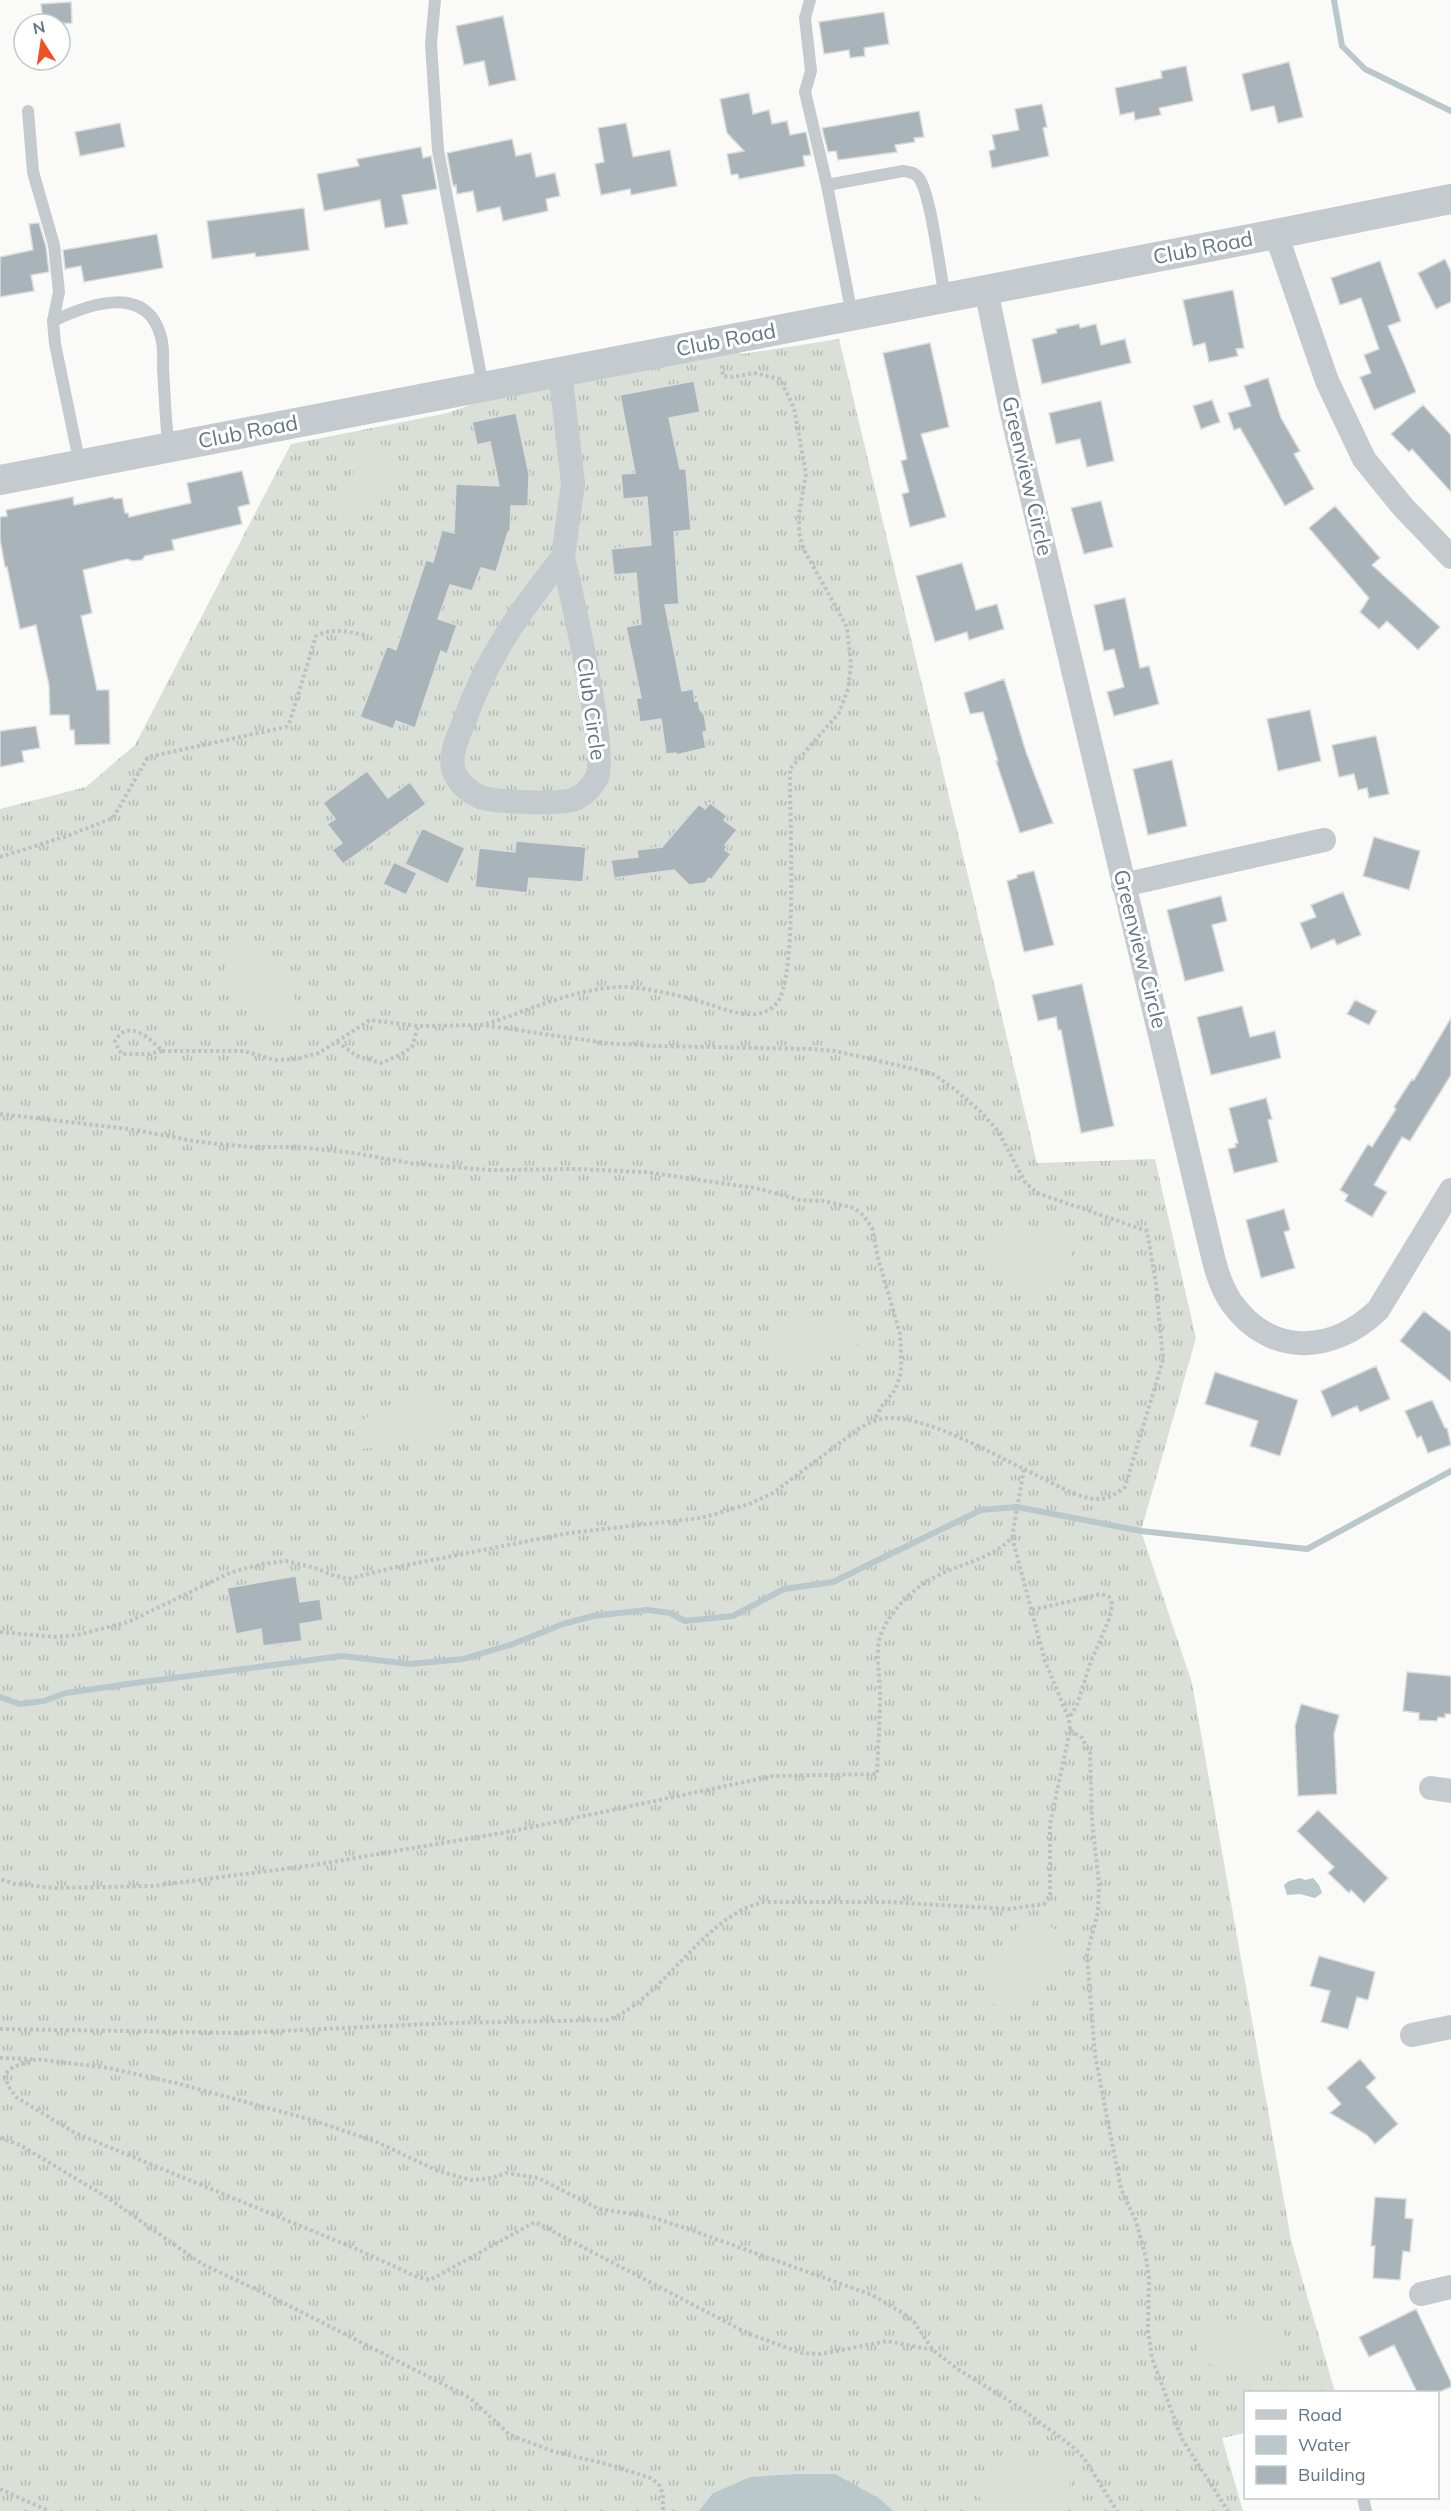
<svg xmlns="http://www.w3.org/2000/svg" width="1451" height="2511" font-family="Mulish,sans-serif">
	<style>
		.grass { fill: url(#grass-tufts) }
		.pitch { fill: #dae0d7 }
		.water { fill: #bac7cb }
		.lines { fill: none; stroke-linecap: round; stroke-linejoin: round }
		.stream { stroke: #bac7cb; stroke-width: 6 }
		.building { fill: #a9b3ba; stroke: #dcdcda; stroke-width: 1.5 }
		.path { stroke: #bdc1c4; stroke-width: 4; stroke-dasharray: 3 3; stroke-linecap: butt }
		.service { stroke: #c5cace; stroke-width: 12 }
		.minor { stroke: #c5cace; stroke-width: 24 }
		.tertiary { stroke: #c5cace; stroke-width: 30 }
		.labels { text-anchor: middle; stroke-width: 6; stroke-linejoin: round; paint-order: stroke }
		.street-label { font-size: 21px; fill: #637785; stroke: #fff }
	</style>
	<defs>
		<pattern id="grass-tufts" width="24" height="20" patternUnits="userSpaceOnUse" patternTransform="scale(1.5)"><rect width="24" height="20" fill="#dae0d7"/><path d="M3 7l-1-3M5 7V3M7 7l1-3M15 17l-1-3M17 17v-4M19 17l1-3" fill="none" stroke="#b4bab4"/></pattern>
	</defs>
	<rect width="100%" height="100%" fill="#fafaf8"/>
	<path class="grass" d="M839 339 1037 1163 1155 1159 1196 1338 1141 1531 1192 1683 1291 2240 1335 2392H1246L1245 2433 1222 2438 1243 2511H0V809L86 787 135 745 291 444 448 413 560 372 719 342 742 354Z"/>
	<path class="pitch" d="M377 443 391 448 406 470 400 480 354 520 342 521 335 513 336 501 356 468 359 456 367 447Z
		M240 941C275 940 291 981 298 1009 279 1045 264 1031 245 1006L246 995 225 970 226 955 231 946Z
		M1042 1234H1058C1094 1272 1056 1285 1022 1292 997 1278 984 1265 996 1236Z
		M820 1316 847 1318 859 1328 858 1343 852 1353 780 1364 767 1351 769 1334 777 1327Z
		M421 1394C440 1402 455 1407 451 1430L438 1439 429 1441 415 1439 386 1447 362 1449C355 1441 352 1435 355 1424L406 1396Z
		M1033 1921 1044 1923 1060 1932 1063 1947 1055 1964 1041 1982 1032 2004 1020 2012 1002 2010 985 1998 984 1985 1014 1932 1024 1922Z
		M1220 2319 1267 2321 1280 2325C1292 2350 1283 2368 1254 2370 1246 2370 1238 2368 1231 2367 1218 2366 1211 2366 1199 2360 1195 2338 1195 2323 1220 2319Z
		M1035 2460C1074 2465 1080 2479 1055 2511H985C963 2472 1008 2467 1035 2460Z"/>
	<path class="water" d="M1300 1878 1305 1880 1313 1878 1319 1885 1322 1893 1315 1898 1300 1894 1287 1895 1284 1885 1289 1881Z
		M797 2474H835L880 2499 893 2511H699L713 2493 751 2477Z"/>
	<g class="lines">
		<path class="stream" d="M1334 0 1342 46 1365 69 1451 111
			M0 1697 20 1704 44 1701 66 1693 128 1684 342 1656 410 1664 463 1659 513 1644 563 1624 593 1616 648 1610 670 1613 685 1621 733 1616 784 1589 833 1582 981 1510 1017 1507 1141 1531 1307 1549 1451 1471"/>
	</g>
	<path class="building" d="M71 2 72 23 43 24 41 4Z
		M884 12 889 44 864 48 865 56 850 58 849 50 824 54 819 22Z
		M503 16 516 80 489 86 484 61 464 65 456 26Z
		M1289 62 1303 117 1278 123 1274 106 1251 111 1242 74Z
		M1186 66 1193 101 1159 108 1161 115 1135 120 1134 112 1120 115 1115 88 1162 78 1161 71Z
		M749 93 753 114 769 110 772 124 787 121 790 135 806 132 811 155 803 156 805 166 739 179 738 174 731 175 727 154 744 151 727 133 720 99Z
		M1042 104 1047 127 1043 128 1049 156 992 168 989 151 995 149 992 135 1019 130 1015 109Z
		M919 111 924 137 914 138 915 142 895 145 897 152 838 160 836 151 828 152 822 128Z
		M120 123 125 147 80 156 75 132Z
		M626 123 633 157 670 150 677 186 631 195 630 189 601 195 595 164 604 162 598 128Z
		M512 139 516 156 531 153 536 177 555 173 560 196 546 199 548 211 503 221 500 207 477 212 473 191 457 194 456 185 453 186 447 153Z
		M421 147 423 158 431 156 437 189 402 195 408 224 385 228 380 200 324 211 317 174 359 166 357 159Z
		M304 208 309 250 256 257 255 253 212 259 207 221Z
		M39 223 46 247 49 272 31 275 34 291 0 297V257L33 250 29 224Z
		M157 234 163 268 84 282 81 266 65 269 63 250Z
		M1445 259 1451 272V302L1436 309 1418 273Z
		M1380 261 1401 321 1388 326 1416 392 1374 410 1360 377 1371 373 1364 355 1379 349 1361 298 1340 305 1331 278Z
		M1233 290 1244 348 1236 349 1238 356 1209 362 1205 343 1193 346 1183 300Z
		M1079 324 1080 328 1096 324 1101 345 1125 339 1131 363 1042 384 1032 339 1057 333 1056 329Z
		M930 343 949 427 921 434 946 517 910 527 902 494 909 492 901 461 907 459 883 353Z
		M1268 378 1281 418 1300 451 1294 454 1314 489 1285 506 1240 428 1234 430 1228 413 1251 406 1244 386Z
		M694 381 700 412 669 418 680 469H686L691 530 674 532 679 604 665 605 682 691 693 689 695 701 698 700 700 710 704 714 707 731 703 732 706 748 676 755V753L666 754 661 719 640 722 636 698H641L626 627 641 624 636 573 614 575 611 549 651 545 647 497 623 499 621 474 635 473 620 395Z
		M1212 400 1220 422 1201 429 1193 406Z
		M1101 401 1114 461 1087 467 1080 439 1056 444 1049 413Z
		M1423 405 1451 435V492L1412 449 1409 452 1391 434Z
		M516 413 529 474 528 506H511L510 532H508L496 572 481 568 472 591 450 585 438 619 457 625 447 654 441 651 415 728 396 721 393 729 360 717 387 646 396 650 426 560 433 562 442 530 454 533 456 484 499 486 490 442 477 445 472 422Z
		M242 471 250 504 238 507 242 524 172 540 174 550 145 556 142 560 133 561 127 559 83 570 92 613 81 616 97 690H109L110 744 75 745 74 730H70L69 715H50L49 685 36 625 20 629 7 567H5L0 539V517L7 516 6 510 73 497 74 505 113 497 114 499 122 498 125 513H128L129 517 191 503 187 483Z
		M1101 501 1113 547 1084 554 1071 508Z
		M1335 506 1380 558 1372 565 1440 627 1418 650 1387 621 1379 629 1360 612 1369 598 1309 528Z
		M962 563 976 610 997 604 1004 629 969 640 967 632 935 642 916 576Z
		M1125 598 1140 668 1149 666 1159 704 1114 716 1107 692 1124 687 1114 649 1104 651 1094 605Z
		M1004 679 1026 752 1053 823 1020 833 996 761H998L983 712 970 714 964 693Z
		M1310 710 1321 761 1278 771 1267 719Z
		M36 726 40 748 22 751 24 762 0 767V731Z
		M1376 736 1389 794 1369 798 1367 788 1358 790 1354 774 1339 777 1332 745Z
		M1172 760 1187 826 1148 835 1133 769Z
		M367 771 388 798 410 782 426 804 343 864 332 850 342 843 327 824 335 819 323 803Z
		M710 803 727 816 724 820 737 830 725 845 727 847 725 850 731 854 711 880 709 878 705 883 689 885 674 870 614 878 611 860 638 857 637 850 662 847 699 804 705 809Z
		M422 828 465 848 448 884 405 864Z
		M1374 837 1420 851 1409 890 1363 876Z
		M516 841 586 847 583 882 529 878 527 893 475 887 479 848 515 852Z
		M394 862 417 873 406 895 383 884Z
		M1034 871 1054 945 1024 952 1007 881 1017 878V875Z
		M1343 892 1361 935 1337 945 1334 939 1311 949 1300 923 1316 917 1311 905Z
		M1221 896 1227 921 1212 925 1224 971 1185 981 1167 910Z
		M1082 984 1114 1126 1081 1133 1061 1030H1058L1056 1017 1038 1021 1032 995Z
		M1355 1000 1377 1011 1369 1025 1347 1014Z
		M1242 1006 1250 1037 1275 1031 1281 1058 1211 1075 1197 1017Z
		M1451 1018V1075L1410 1141 1402 1137 1374 1185 1387 1192 1372 1217 1345 1201 1348 1195 1340 1190 1368 1144 1372 1147 1396 1109 1394 1107 1412 1079 1414 1080Z
		M1266 1098 1272 1119 1268 1120 1278 1162 1234 1173 1228 1149 1236 1147 1235 1144 1238 1143 1229 1108Z
		M1284 1209 1290 1230 1284 1232 1295 1268 1261 1278 1246 1220Z
		M1424 1311 1451 1332V1382L1400 1341Z
		M1376 1366 1390 1399 1360 1412 1357 1406 1332 1417 1321 1391Z
		M1215 1372 1298 1400 1280 1456 1250 1446 1258 1421 1205 1404Z
		M1432 1400 1445 1428H1447L1451 1445 1428 1453 1421 1436 1417 1438 1405 1411Z
		M296 1576 300 1602 320 1599 323 1620 300 1624 302 1641 263 1646 261 1629 236 1634 227 1588Z
		M1407 1672 1451 1676V1714H1445V1718L1438 1717 1437 1721 1419 1720V1713L1403 1711Z
		M1301 1704 1339 1715 1334 1734 1337 1794 1298 1796 1295 1726Z
		M1318 1810 1388 1878 1364 1903 1351 1890 1349 1893 1328 1873 1334 1867 1297 1831Z
		M1319 1956 1375 1972 1368 2000 1357 1997 1348 2029 1321 2022 1330 1991 1310 1986Z
		M1360 2059 1376 2078 1366 2087 1398 2124 1375 2144 1367 2135 1330 2113 1341 2104 1327 2088Z
		M1375 2197 1406 2199 1405 2218 1413 2219 1410 2252 1403 2251 1400 2280 1373 2278 1375 2246H1371Z
		M1416 2309 1451 2382V2387L1439 2392H1417L1394 2345 1369 2357 1359 2337Z"/>
	<g class="lines">
		<path class="path" d="M0 857 67 836 113 818 148 757 286 727 290 721 316 636C333 627 350 632 368 636
			M486 1024C534 1009 594 979 645 989 663 992 681 996 698 1001 721 1007 756 1026 776 1004 799 981 789 809 790 769L839 713 848 689 851 664 847 627 803 548 799 532V514L806 474 794 408 780 379 754 373 733 377 723 376 722 365
			M337 1042 357 1056 381 1063 400 1055 412 1047 418 1026
			M162 1051 149 1054H121L115 1041C128 1018 150 1038 162 1051H244L275 1060 296 1059 319 1053 370 1020 418 1026 483 1025 606 1043 657 1046 811 1049 835 1051 919 1070 935 1075 953 1088 980 1111 998 1131 1025 1182 1037 1193 1147 1231 1156 1284 1163 1360 1125 1487C1117 1493 1109 1499 1099 1499 1081 1501 1042 1477 1024 1469
			M0 1114 129 1129 200 1142 250 1147H297L354 1153 415 1164 490 1170 579 1169 645 1172 755 1188 800 1200 824 1201 854 1208 863 1215 872 1228 878 1258 900 1334 901 1349V1373L895 1390 881 1407 874 1421
			M1032 1610 1101 1594 1109 1597 1112 1604 1110 1617 1090 1664 1077 1705 1069 1718
			M0 1632 55 1637 77 1635 128 1622 232 1572 262 1564 286 1561 315 1568 332 1575 348 1579 392 1568 569 1533 701 1518 749 1504 773 1493 861 1427C869 1423 877 1419 887 1418 926 1416 989 1452 1024 1469L1012 1537C992 1560 957 1564 931 1579 910 1591 885 1616 879 1641 876 1658 880 1679 880 1696 880 1722 878 1748 877 1774L773 1776 513 1831 314 1865 153 1886 55 1888 15 1884 0 1879
			M1070 1730 1082 1738 1090 1753 1092 1820 1099 1885 1098 1912 1087 1954 1095 2055 1121 2189 1136 2221 1146 2258 1149 2278 1148 2331 1152 2358 1182 2439 1228 2511
			M0 2029 239 2033 451 2023 608 2020C664 1999 703 1915 764 1902H888L1009 1909 1044 1904 1050 1897V1824L1070 1730 1069 1719 1045 1661 1012 1537
			M0 2058 32 2059
			M0 2138 20 2145 105 2196 202 2264 272 2297 470 2398 510 2435 555 2452 603 2463 651 2478 659 2485 663 2494V2511
			M933 2350 887 2341 821 2354 802 2353 749 2334 535 2222 430 2280 415 2276 354 2248 75 2133 16 2097 8 2086 5 2074 13 2067 36 2059 109 2068 176 2083 312 2120 377 2142 438 2171 471 2180 492 2178 506 2173 538 2178 599 2209 652 2217 691 2230 872 2295 903 2313 914 2322 933 2350 959 2370 1019 2407 1072 2446 1084 2458 1117 2511
			M0 2489 49 2511"/>
		<path class="service" d="M435 0 431 44 438 150 483 386
			M810 0 805 18 811 71 805 92 827 185 852 315
			M28 111 33 172 54 245 59 292 53 321 55 344 80 465
			M827 185 903 171C909 172 915 172 919 178 931 195 940 272 945 297
			M53 321C89 304 147 283 161 337 164 347 163 359 163 369 165 395 165 421 169 447
			M1363 2498 1366 2511"/>
		<path class="minor" d="M1276 234 1327 381 1364 459 1403 507 1451 557
			M986 290 1012 414 1207 1232C1213 1256 1217 1281 1231 1302 1270 1357 1332 1354 1378 1310L1451 1190
			M560 372 573 483 563 557
			M563 557C571 593 608 751 597 777 593 786 584 795 575 799 561 805 494 802 480 797 468 792 456 781 453 768 450 753 458 737 463 724 487 657 519 612 563 557Z
			M1123 885 1324 840
			M1431 1788 1451 1791
			M1412 2035 1451 2027
			M1421 2294 1451 2287"/>
		<path class="tertiary" d="M0 480 1276 234 1451 199"/>
	</g>
	<g class="labels">
		<g class="street-label">
			<text transform="translate(1203 248) rotate(-11)" y="7">Club Road</text>
			<text transform="translate(726 340) rotate(-11)" y="7">Club Road</text>
			<text transform="translate(248 432) rotate(-11)" y="7">Club Road</text>
			<text transform="translate(1027 476) rotate(77)" y="7">Greenview Circle</text>
			<text transform="translate(591 709) rotate(82)" y="7">Club Circle</text>
			<text transform="translate(1140 949) rotate(76)" y="7">Greenview Circle</text>
		</g>
	</g>
	<rect x="1244" y="2391" width="195" height="108" fill="#ffffff" stroke="#c1c9ce" stroke-width="1.5"/>
	<rect x="1256" y="2410" width="30" height="9" fill="#c5cace" stroke="#c1c9ce" stroke-width="1.5"/>
	<text x="1298" y="2421" font-size="18" fill="#637785">Road</text>
	<rect x="1256" y="2436" width="30" height="18" fill="#bac7cb" stroke="#c1c9ce" stroke-width="1.5"/>
	<text x="1298" y="2451" font-size="18" fill="#637785">Water</text>
	<rect x="1256" y="2466" width="30" height="18" fill="#a9b3ba" stroke="#c1c9ce" stroke-width="1.5"/>
	<text x="1298" y="2481" font-size="18" fill="#637785">Building</text>
	<g transform="translate(42 42) rotate(348)"><circle r="28" fill="#ffffff" stroke="#c1c9ce" stroke-width="1.5"/>
	<path d="M0-4.5L10 22L0 15L-10 22Z" fill="#ee4f24"/>
	<text y="-9" font-size="16" font-weight="bold" text-anchor="middle" fill="#637785">N</text>
	</g>
</svg>
